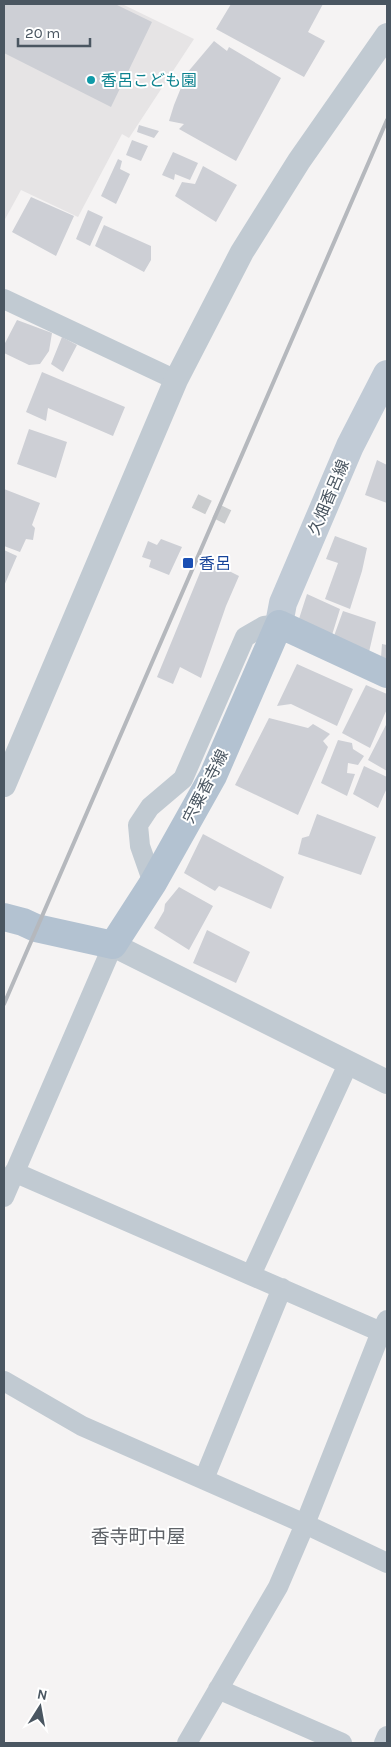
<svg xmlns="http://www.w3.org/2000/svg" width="391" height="1747" font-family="Karla,'Noto Sans JP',sans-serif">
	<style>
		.education { fill: #e6e4e5 }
		.building { fill: #cdcfd5 }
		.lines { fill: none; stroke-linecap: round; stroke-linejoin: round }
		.pedestrian-tunnel { stroke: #caccce; stroke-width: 15; stroke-dasharray: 15 8; stroke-linecap: butt }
		.minor { stroke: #c1cad2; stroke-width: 20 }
		.tertiary { stroke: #c1cad2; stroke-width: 24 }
		.secondary { stroke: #c1cbd6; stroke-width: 28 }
		.primary { stroke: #b3c2d1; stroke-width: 28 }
		.rail { stroke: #b5b8bd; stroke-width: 4 }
		.culture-dot { fill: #0f9aa8; stroke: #fff; stroke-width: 2 }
		.transit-dot { fill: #1a4fb4; stroke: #fff; stroke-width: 2 }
		.labels { text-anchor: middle; stroke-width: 4; stroke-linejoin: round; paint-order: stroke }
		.culture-label { font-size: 16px; fill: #0d838f; stroke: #fff; text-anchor: start }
		.street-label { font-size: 16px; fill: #4a5661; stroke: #fff }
		.transit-label { font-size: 16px; fill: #164399; stroke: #fff; text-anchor: start }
		.quarter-label { font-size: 19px; fill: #5f6368; stroke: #fff }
	</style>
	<rect width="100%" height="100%" fill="#f5f3f3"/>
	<path class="education" d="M4 4H122L194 39 129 138 122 134 78 217 21 190 4 221Z"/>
	<path class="building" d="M4 4H115L152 22 111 107 4 53Z
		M231 4 267 5 323 4 308 32 325 41 304 77 216 29Z
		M214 41 227 51 229 47 281 78 236 161 179 129 184 124 169 121 174 105 187 73Z
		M139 125 159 131 154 138 137 132Z
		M132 140 148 146 141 161 126 155Z
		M173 152 198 163 190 180 175 174 174 180 162 175Z
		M118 159 122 161 120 169 130 174 116 204 101 196Z
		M203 166 237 185 216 222 175 196 182 182 195 184Z
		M31 197 74 216 56 256 12 232Z
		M88 210 103 217 90 246 76 239Z
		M104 225 151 246V260L144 272 95 246Z
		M17 320 52 333 49 351 40 364 29 365 4 353V345Z
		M62 337 77 345 63 372 51 364Z
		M42 372 125 407 113 436 48 408 46 421 26 412Z
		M29 429 67 442 56 478 17 464Z
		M377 460 387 465V503L365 495Z
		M4 489 40 503 32 525 35 528 33 540 26 539 20 552 4 546Z
		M335 536 367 548 362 571 350 609 325 599 338 563 326 559Z
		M161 539 182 547 169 575 149 567 151 560 142 557 148 541 157 545Z
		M4 550 17 556 4 586Z
		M206 558 223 562 221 567 239 576 226 606 201 678 180 667 173 684 157 677Z
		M307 594 340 609 332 635 298 622Z
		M343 611 376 622 369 652 334 636Z
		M382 644 387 645V660L381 657Z
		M297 664 353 689 337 726 291 704 277 706Z
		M366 685 387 694V709L370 748 342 733Z
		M269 718 308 728 313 724 330 734 323 741 328 747 298 815 235 785Z
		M387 723V771L368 760Z
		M338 740 352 743 353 749 364 756 358 765 348 763 347 773 355 774 347 796 321 783Z
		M364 766 387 777V788L378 808 353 794Z
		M317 814 376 837 361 875 298 854 302 838 309 836Z
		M203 834 284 877 271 909 219 886 215 891 184 873Z
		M179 887 213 906 189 950 154 928 164 911 165 904Z
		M207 930 250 952 236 983 193 963Z"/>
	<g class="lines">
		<path class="pedestrian-tunnel" d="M195 501 228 517"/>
		<path class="minor" d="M4 299 176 380
			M153 883 140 846 138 825 150 807 183 779 245 637 264 626 279 624
			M14 1172 381 1332
			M4 1197 113 945
			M251 1275 349 1062
			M4 1381 82 1426 305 1524 387 1563
			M204 1479 282 1288
			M218 1689 342 1743
			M187 1743 278 1587 305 1524 381 1332 387 1320
			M384 1743 387 1736"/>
		<path class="tertiary" d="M4 785 176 380 242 252 299 161 387 35
			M113 945 387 1082"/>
		<path class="secondary" d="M279 624 283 603 350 446 387 374"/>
		<path class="primary" d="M4 917 23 922 36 928 113 945 153 883 213 776 279 624 387 674"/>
		<path class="rail" d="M4 1004 387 120"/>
	</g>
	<circle class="culture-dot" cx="91" cy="80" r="5"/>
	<rect class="transit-dot" x="182" y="557" width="12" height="12" rx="2.5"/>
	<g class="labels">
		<g class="culture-label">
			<text x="101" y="86">香呂こども園</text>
		</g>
		<g class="street-label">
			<text transform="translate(328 497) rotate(-67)" y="6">久畑香呂線</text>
			<text transform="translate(205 786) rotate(-63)" y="6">宍粟香寺線</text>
		</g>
		<g class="transit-label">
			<text x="199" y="569">香呂</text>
		</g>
		<g class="quarter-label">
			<text x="138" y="1543">香寺町中屋</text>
		</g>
	</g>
	<rect width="391" height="1747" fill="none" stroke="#4a5661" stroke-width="10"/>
	<g transform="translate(40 1707) rotate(11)" stroke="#ffffff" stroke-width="4" paint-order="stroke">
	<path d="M0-4L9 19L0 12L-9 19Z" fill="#4a5661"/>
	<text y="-8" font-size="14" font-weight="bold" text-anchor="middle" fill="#4a5661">N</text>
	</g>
	<path d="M18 38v8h72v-8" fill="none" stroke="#4a5661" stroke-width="2.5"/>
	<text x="25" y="38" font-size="15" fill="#4a5661" stroke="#ffffff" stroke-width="4" paint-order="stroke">20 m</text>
</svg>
